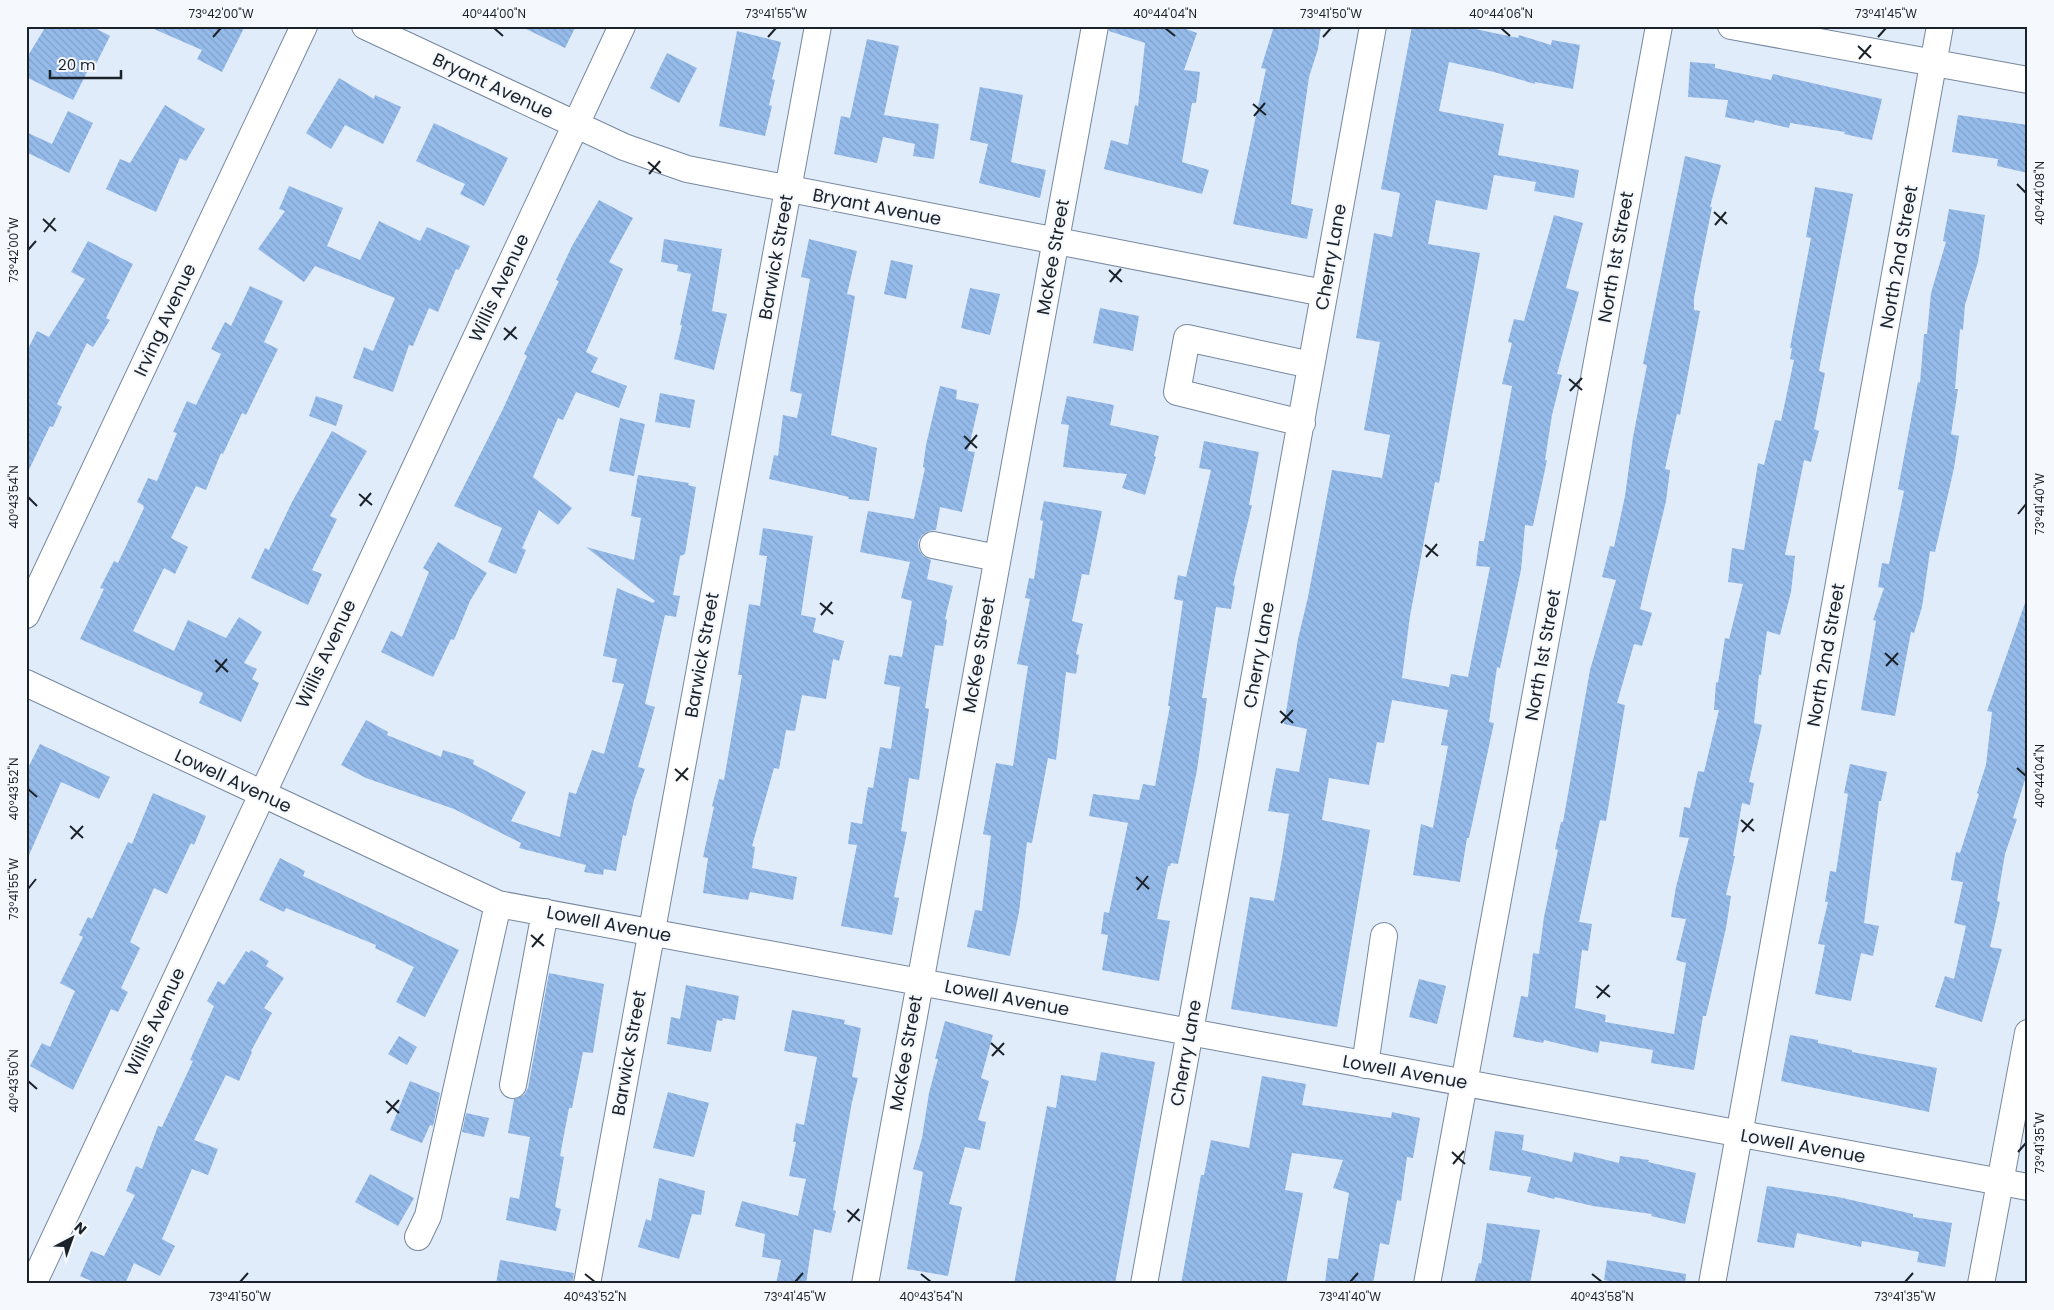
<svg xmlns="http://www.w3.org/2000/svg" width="2054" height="1310" font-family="Poppins,sans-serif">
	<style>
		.building { fill: url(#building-back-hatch) }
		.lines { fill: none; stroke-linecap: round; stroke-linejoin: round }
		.minor-casing { stroke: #76889e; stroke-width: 28 }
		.minor { stroke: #fff; stroke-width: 26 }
		.ticks { fill: none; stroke: #1b222a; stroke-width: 2 }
		.labels { text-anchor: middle; stroke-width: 4.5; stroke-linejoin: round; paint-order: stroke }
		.street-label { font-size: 18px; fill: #1b222a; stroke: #f5f9fe }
		.neatline { fill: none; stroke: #1b222a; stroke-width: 2 }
		.ticks-label { font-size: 12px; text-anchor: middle; fill: #1b222a }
	</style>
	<defs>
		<pattern id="building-back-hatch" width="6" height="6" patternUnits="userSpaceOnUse" patternTransform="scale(1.25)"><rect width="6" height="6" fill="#95bbea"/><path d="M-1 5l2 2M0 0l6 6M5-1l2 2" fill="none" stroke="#80a0c9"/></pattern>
	</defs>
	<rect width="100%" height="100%" fill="#e1ecfb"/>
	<path class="building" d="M46 26H91L110 36 95 66 91 64 73 100 26 77V59Z
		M147 26H245L222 72 197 59 202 50Z
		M520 26H576L565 48Z
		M1110 26H1178L1197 33 1184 70 1200 72 1196 103H1192L1182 162 1209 170 1202 194 1104 169 1111 140 1128 145 1135 105 1138 106 1145 43 1109 31Z
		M1274 26H1321L1318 49 1309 77 1291 204 1313 209 1307 239 1233 224 1266 69 1261 68Z
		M1412 26H1461L1518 38 1519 35 1551 45 1552 40 1580 45 1573 89 1535 82V84L1494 72 1449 62 1439 111 1504 124 1498 155 1579 170 1574 198 1534 191 1536 182 1494 175 1487 210 1436 200 1428 244 1480 253 1439 483 1435 482 1426 530 1410 616 1402 678 1449 687 1451 674 1468 677 1490 567 1476 566 1479 541H1484L1512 386 1502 384 1512 343 1508 342 1514 319 1524 321 1554 215 1583 223 1566 288 1579 292 1557 374 1562 375 1552 415 1545 460H1547L1533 526 1525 525 1521 570 1500 668 1497 667 1489 722 1494 723 1469 838H1467L1460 882 1413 875 1421 824 1433 828 1448 746 1441 745 1448 710 1392 700 1384 743 1377 742 1369 785 1329 778 1322 820 1370 830 1337 1027 1231 1009 1250 897 1274 901 1282 858 1289 814 1268 811 1276 768 1299 772 1307 729 1284 724 1298 639 1308 597 1332 470 1382 478 1390 435 1364 430 1380 342 1356 338 1374 233 1392 237 1400 193 1381 189Z
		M737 31 781 42 772 79 775 80 769 105 772 106 765 136 719 126Z
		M867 39 899 46 884 115 939 124 934 159 913 156 915 144 883 137 877 163 834 154 841 116 850 118Z
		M667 53 697 68 679 103 650 88Z
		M1690 62 1715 64V68L1771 80 1773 74 1882 99 1872 140 1844 134 1845 132 1790 123 1789 128 1755 120 1754 123 1725 117 1728 100 1688 97Z
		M339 78 374 99 375 95 401 107 383 144 345 125 331 149 306 133Z
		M980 87 1023 95 1011 162 1046 170 1040 198 979 183 988 144 970 140Z
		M165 105 205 129 186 161 180 158 156 212 106 189 120 159 130 163Z
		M68 111 93 123 69 173 26 152V132L52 144Z
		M1958 115 2028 125V173L1997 166 1998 159 1952 152Z
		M434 123 508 158 484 206 460 194 465 184 416 161Z
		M1685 156 1721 165 1710 207H1712L1694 298V310L1700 311 1680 415 1677 414 1665 469 1670 470 1666 501 1640 609 1652 613 1642 646 1634 644 1617 703 1625 705 1606 821 1600 820 1579 922 1592 924 1588 951 1582 950 1575 1008 1606 1015 1605 1022 1674 1034 1686 963 1676 960 1686 919 1671 917 1676 887 1689 838 1679 837 1684 807 1690 808 1698 771 1704 772 1719 710H1714L1716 682 1718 683 1725 638 1729 639 1743 584 1728 582 1732 548 1744 550 1758 463 1764 465 1775 420 1781 421 1794 360 1790 359 1792 348H1790L1811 238 1806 237 1815 187 1853 194 1819 371 1825 373 1814 429 1819 431 1811 462 1804 460 1785 555 1795 556 1791 592 1780 635 1767 631 1761 675H1759L1754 723 1762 725 1749 782 1754 783 1750 805 1742 803 1733 856H1735L1726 895 1731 896 1726 928 1706 1016H1703L1694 1070 1651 1063 1653 1050 1600 1041 1598 1053 1544 1040 1543 1043 1513 1037 1521 996 1528 997 1533 953 1539 954 1544 917 1558 850 1555 849 1561 822H1563L1590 670 1616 580 1602 577 1610 546 1614 547 1625 496 1633 437 1647 365 1643 364Z
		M289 186 343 208 327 246 360 260 379 221 420 241 427 227 470 246 459 270 456 269 438 312 429 308 413 346 409 345 393 392 353 378 364 347 373 351 395 298 315 266 304 282 258 249 285 211 279 209Z
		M599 200 633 218 609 262 623 269 586 352 598 358 591 372 627 386 619 408 576 392 563 420 558 418 533 477 572 508 558 525 539 510 522 548 526 550 516 574 488 562 502 528 454 506 503 409 527 356 524 354 559 281 556 280 572 246Z
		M1949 209 1985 215 1978 262 1965 305 1963 330 1960 329 1955 389H1958L1951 434 1959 436 1954 468 1935 552 1930 551 1922 607 1914 633 1911 632 1895 716 1861 710 1876 621 1873 620 1884 588 1878 587 1882 563 1889 564 1904 491 1898 489 1918 382 1920 383 1924 334H1927L1931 293 1946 242 1943 241Z
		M664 239 722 249 712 311 727 314 714 370 674 359 682 325H680L691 274 677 271 678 265 661 262Z
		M809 239 857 251 847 294 855 296 831 435 877 448 869 501 848 499 849 497 769 479 774 455 778 456 783 415 797 418 802 394 790 391 810 279 801 277Z
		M88 241 133 264 106 318 110 320 93 347 87 343 57 404 62 407 53 427 50 426 26 476V353L37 331 49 337 85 279 71 272Z
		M891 260 913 265 906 299 884 294Z
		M250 286 283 301 264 342 278 349 246 415 242 413 223 454 221 453 206 490 196 486 171 538 188 547 175 574 164 568 133 631 174 651 188 620 226 638 239 617 262 632 244 663 257 669 252 679 259 683 241 722 199 703 203 693 80 639 104 589 100 588 114 561 118 563 144 508 143 505 137 502 148 478 157 481 177 433 173 432 187 401 196 405 221 354 211 349 225 322 231 326Z
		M970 288 1000 294 990 335 961 328Z
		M1100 308 1139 316 1133 351 1093 343Z
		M940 386 957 390 956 399 979 404 968 451 975 452 962 512 940 507 936 530 929 531 922 535 918 542 919 550 923 556 931 560 927 579 953 586 945 619 947 620 943 646 935 645 925 708 929 709 919 780 909 778 901 831 907 832 894 897 899 898 892 935 841 926 857 845 848 844 851 822 862 824 868 787 873 788 880 747 891 749 900 687 884 684 889 655 902 657 912 601 901 598 910 562 860 552 868 511 914 519 925 468 923 467 926 445Z
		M660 393 695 400 690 428 655 422Z
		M316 396 343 405 336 426 309 416Z
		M1067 396 1114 405 1110 425 1159 436 1154 456 1156 457 1145 495 1122 488 1127 474 1063 467 1069 425 1061 424Z
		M620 418 645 424 634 476 609 471Z
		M332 431 367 451 330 516 337 519 312 570 322 574 308 605 251 578 265 548 269 550 292 502Z
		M1204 441 1259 452 1249 505H1252L1233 585 1235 586 1231 609 1216 607 1202 698H1207L1197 770 1178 864 1171 863 1170 866H1168L1157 919 1170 921 1159 981 1102 970 1108 935 1101 934 1104 912 1109 913 1128 823 1089 816 1093 794 1139 800 1143 784 1155 786 1170 706H1168L1183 601 1174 599 1178 575 1186 577 1211 470 1199 468Z
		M638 475 689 483 688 485 696 487 685 554 680 556 673 595 680 596 676 617 665 615 645 704 655 707 638 767 645 769 634 800 626 836 623 835 616 871 604 869 603 875 584 872 586 865 519 848 521 843 454 809 366 778 341 765 366 720 388 732 387 735 441 757 443 750 474 760 473 764 526 792 511 821 560 837 569 792 576 794 592 750 604 754 624 684 612 682 617 659 603 656 617 588 653 603 655 601 586 547 634 560 641 518 631 516Z
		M1044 501 1102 511 1089 575 1082 574 1072 621 1083 624 1076 654 1079 655 1076 674 1066 672 1056 760 1048 758 1032 843 1027 842 1019 912 1010 956 967 947 975 910 982 911 991 836 983 834 996 763 1013 766 1028 666 1017 664 1030 599 1025 598 1029 578 1034 579 1043 521 1040 520Z
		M763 528 813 536 801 615 816 618 813 632 844 641 839 661 833 659 826 699 802 695 795 731 786 730 779 769 774 768 752 846 755 847 752 868 797 877 793 900 750 892 748 900 703 893 708 858 703 857 714 807 712 806 719 779 724 780 742 675H738L749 604 760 606 767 556 759 555Z
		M438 542 487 573 470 601 454 640 451 639 433 677 381 652 391 631 402 637 429 572 423 568Z
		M2025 603H2028V770L2013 818 2017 819 2005 854 1997 901 2000 902 1990 947 2002 949 1982 1022 1935 1007 1945 976 1954 979 1966 926 1954 923 1963 882 1951 880 1956 852 1960 853 1979 794 1977 793 1986 765 1992 712 1987 711Z
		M40 744 110 777 99 799 61 782 26 862V772Z
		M1850 764 1887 772 1881 801H1879L1864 923 1879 926 1873 956 1861 953 1851 1001 1815 994 1825 945 1818 944 1828 902H1825L1830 871 1836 872 1848 794 1844 793Z
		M153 793 206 816 194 845 191 843 167 894 154 888 130 942 140 948 121 988 128 992 118 1012 111 1009 73 1090 30 1066 42 1043 50 1047 75 991 60 983 83 937 79 935 88 917 92 919 128 842 132 844Z
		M280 858 305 871 303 876 459 950 425 1017 396 1002 414 967 375 948 376 945 286 908 284 912 259 900Z
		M251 950 269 961 266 966 284 978 264 1008 272 1013 251 1051 252 1052 239 1081 226 1075 194 1140 218 1149 208 1175 192 1169 162 1239 175 1246 160 1276 134 1263 125 1284H98L80 1276 91 1251 104 1256 135 1195 126 1191 136 1166 142 1169 158 1126 162 1127 193 1061 190 1060 214 1006 207 1001 218 981 224 985 246 951 249 953Z
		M549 973 604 984 593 1053 583 1052 572 1108H569L560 1156 564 1157 555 1207 561 1209 556 1231 506 1220 510 1197 519 1199 530 1137 508 1133 514 1099 524 1095 528 1088Z
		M1419 979 1446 986 1437 1024 1409 1017Z
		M686 985 739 996 735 1020 723 1018 722 1021 717 1020 711 1052 667 1044 671 1017 680 1019Z
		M792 1010 845 1020 844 1024 861 1028 852 1077 858 1078 852 1102 833 1210 836 1211 831 1233 814 1229 806 1284H776L781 1260 762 1257 765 1234 735 1226 742 1201 798 1216 806 1179 789 1176 796 1142H793L796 1123 804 1125 817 1057 784 1051Z
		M945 1021 993 1035 981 1078 989 1081 978 1120 986 1122 980 1150 965 1147 949 1204 962 1207 948 1276 907 1269 923 1172 913 1169 922 1138 929 1093 938 1059H935Z
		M1790 1035 1818 1040V1043L1852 1050V1052L1937 1068 1929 1112 1781 1081Z
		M399 1036 417 1047 407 1065 388 1054Z
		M1101 1052 1155 1062 1115 1284H1014L1047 1106 1056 1108 1061 1075 1096 1081Z
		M1262 1076 1306 1084 1302 1105 1391 1118 1392 1112 1420 1118 1413 1158 1407 1157 1401 1201 1397 1200 1389 1245 1380 1243 1373 1284H1325L1328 1258 1338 1259 1349 1193 1333 1188 1343 1160 1292 1153 1285 1190 1303 1193 1286 1284H1181L1201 1175H1204L1211 1140 1249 1148Z
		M410 1081 440 1093 433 1126 430 1125 422 1143 390 1130Z
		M668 1092 709 1103 694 1157 653 1148Z
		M466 1113 489 1118 484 1137 462 1132Z
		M1495 1131 1524 1135 1522 1150 1572 1162 1574 1152 1619 1163 1620 1156 1649 1160 1648 1162 1696 1173 1685 1224 1651 1216 1652 1214 1593 1206 1555 1197 1554 1199 1527 1192 1531 1177 1489 1170Z
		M370 1174 414 1198 398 1226 355 1202Z
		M659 1178 705 1191 701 1215 692 1214 679 1259 638 1247 646 1219 651 1221Z
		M1767 1186 1838 1197 1913 1214V1217L1952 1223 1945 1267 1917 1262 1919 1252 1862 1241 1861 1247 1797 1233 1794 1248 1757 1242Z
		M1487 1223 1540 1230 1530 1284H1474L1479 1263 1481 1264Z
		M500 1260 574 1273 572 1284H496Z
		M1607 1260 1686 1274 1685 1284H1624L1604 1280Z"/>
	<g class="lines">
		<defs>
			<path id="minor" d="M365 26 624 147 687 169 1324 293
				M1731 26 2028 80
				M1302 423 1177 392 1187 338 1311 365
				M933 545 997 558
				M26 615 304 26
				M26 683 498 904 2028 1187
				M1365 1065 1384 936
				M513 1085 545 912
				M418 1237 428 1216 498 904
				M33 1284 622 26
				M587 1284 818 26
				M865 1284 1095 26
				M1144 1284 1373 26
				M1427 1284 1659 26
				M1712 1284 1940 26
				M1981 1284 2028 1033"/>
		</defs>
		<use href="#minor" class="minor-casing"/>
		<use href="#minor" class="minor"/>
	</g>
	<path class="ticks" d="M494 28 503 36M1165 28 1175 36M1501 28 1510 36M213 37 221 28M768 37 776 28M1323 37 1331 28M1878 37 1886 28M1858 46 1871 58M1859 59 1871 45M1253 104 1266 115M1254 116 1265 103M648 162 661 173M649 174 660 161M2017 184 2026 193M1714 212 1727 224M43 219 56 231M1715 225 1726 212M44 232 55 218M28 250 36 241M1109 270 1122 282M1110 282 1121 269M504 328 517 339M504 340 516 327M1569 379 1582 390M1570 391 1582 378M964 436 977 448M965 449 977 435M359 494 372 505M28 497 37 506M360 506 371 493M2018 514 2026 504M1425 545 1438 556M1426 557 1437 544M820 603 833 614M821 615 832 602M1885 653 1898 665M215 660 228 672M1886 666 1898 653M216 672 227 659M1280 711 1293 723M1281 723 1293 710M2017 768 2026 776M675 769 688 780M676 781 688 768M28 789 37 797M1741 820 1754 831M70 826 83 838M1742 832 1753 819M71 839 83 826M1136 877 1149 889M28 889 36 879M1137 890 1148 876M531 935 544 946M532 947 543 934M1596 986 1610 997M1597 998 1609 985M991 1043 1004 1055M992 1056 1004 1043M28 1081 37 1089M386 1101 399 1113M387 1113 399 1100M1452 1152 1465 1164M2018 1152 2026 1143M1453 1164 1464 1151M847 1210 860 1221M848 1222 859 1209M585 1274 595 1282M921 1274 931 1282M1592 1274 1602 1282M240 1282 248 1273M795 1282 803 1273M1350 1282 1358 1273M1905 1282 1913 1273"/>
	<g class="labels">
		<g class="street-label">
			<text transform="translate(493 86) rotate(25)" y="6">Bryant Avenue</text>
			<text transform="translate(877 207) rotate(11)" y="6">Bryant Avenue</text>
			<text transform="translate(776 257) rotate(-80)" y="6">Barwick Street</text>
			<text transform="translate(1053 257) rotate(-80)" y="6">McKee Street</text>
			<text transform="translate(1331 257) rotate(-80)" y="6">Cherry Lane</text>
			<text transform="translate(1616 257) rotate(-80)" y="6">North 1st Street</text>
			<text transform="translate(1899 257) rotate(-80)" y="6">North 2nd Street</text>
			<text transform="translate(499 288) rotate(-65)" y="6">Willis Avenue</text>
			<text transform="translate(165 320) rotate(-65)" y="6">Irving Avenue</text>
			<text transform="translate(326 654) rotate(-65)" y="6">Willis Avenue</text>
			<text transform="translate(702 655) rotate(-80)" y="6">Barwick Street</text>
			<text transform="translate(979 655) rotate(-80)" y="6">McKee Street</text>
			<text transform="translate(1259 655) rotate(-80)" y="6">Cherry Lane</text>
			<text transform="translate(1543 655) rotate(-80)" y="6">North 1st Street</text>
			<text transform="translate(1826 655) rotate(-80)" y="6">North 2nd Street</text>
			<text transform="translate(233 781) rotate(25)" y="6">Lowell Avenue</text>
			<text transform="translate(609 924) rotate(11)" y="6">Lowell Avenue</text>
			<text transform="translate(1007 998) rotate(11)" y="6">Lowell Avenue</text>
			<text transform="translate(155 1022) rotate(-65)" y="6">Willis Avenue</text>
			<text transform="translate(629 1053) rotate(-80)" y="6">Barwick Street</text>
			<text transform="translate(906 1053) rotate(-80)" y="6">McKee Street</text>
			<text transform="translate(1186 1053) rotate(-80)" y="6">Cherry Lane</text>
			<text transform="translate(1405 1072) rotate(10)" y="6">Lowell Avenue</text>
			<text transform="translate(1803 1146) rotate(10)" y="6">Lowell Avenue</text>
		</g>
	</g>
	<rect width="2054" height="1310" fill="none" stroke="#f5f9fe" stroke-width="55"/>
	<g transform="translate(72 1238) rotate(41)" stroke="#f5f9fe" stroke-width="4" paint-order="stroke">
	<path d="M0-4L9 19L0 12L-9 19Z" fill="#1b222a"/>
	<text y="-8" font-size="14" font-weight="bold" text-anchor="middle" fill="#1b222a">N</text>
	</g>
	<path d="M50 70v8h71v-8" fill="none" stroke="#1b222a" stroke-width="2.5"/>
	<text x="58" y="70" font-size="15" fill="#1b222a" stroke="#f5f9fe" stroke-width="4" paint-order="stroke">20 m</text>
	<rect x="28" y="28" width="1998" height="1254" class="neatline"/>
	<g class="ticks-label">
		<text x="221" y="18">73°42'00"W</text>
		<text x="494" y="18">40°44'00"N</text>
		<text x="776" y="18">73°41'55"W</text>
		<text x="1165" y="18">40°44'04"N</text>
		<text x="1331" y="18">73°41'50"W</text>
		<text x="1501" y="18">40°44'06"N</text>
		<text x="1886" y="18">73°41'45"W</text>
		<text transform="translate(2040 193) rotate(-90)" y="4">40°44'08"N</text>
		<text transform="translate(14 250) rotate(-90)" y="4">73°42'00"W</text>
		<text transform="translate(14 497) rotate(-90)" y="4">40°43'54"N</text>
		<text transform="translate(2040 504) rotate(-90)" y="4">73°41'40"W</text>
		<text transform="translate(2040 776) rotate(-90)" y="4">40°44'04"N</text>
		<text transform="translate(14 789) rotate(-90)" y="4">40°43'52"N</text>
		<text transform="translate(14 889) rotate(-90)" y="4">73°41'55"W</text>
		<text transform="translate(14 1081) rotate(-90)" y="4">40°43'50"N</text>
		<text transform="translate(2040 1143) rotate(-90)" y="4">73°41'35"W</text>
		<text x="240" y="1301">73°41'50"W</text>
		<text x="595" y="1301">40°43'52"N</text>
		<text x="795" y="1301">73°41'45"W</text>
		<text x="931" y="1301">40°43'54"N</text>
		<text x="1350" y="1301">73°41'40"W</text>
		<text x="1602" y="1301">40°43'58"N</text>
		<text x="1905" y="1301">73°41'35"W</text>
	</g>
</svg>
